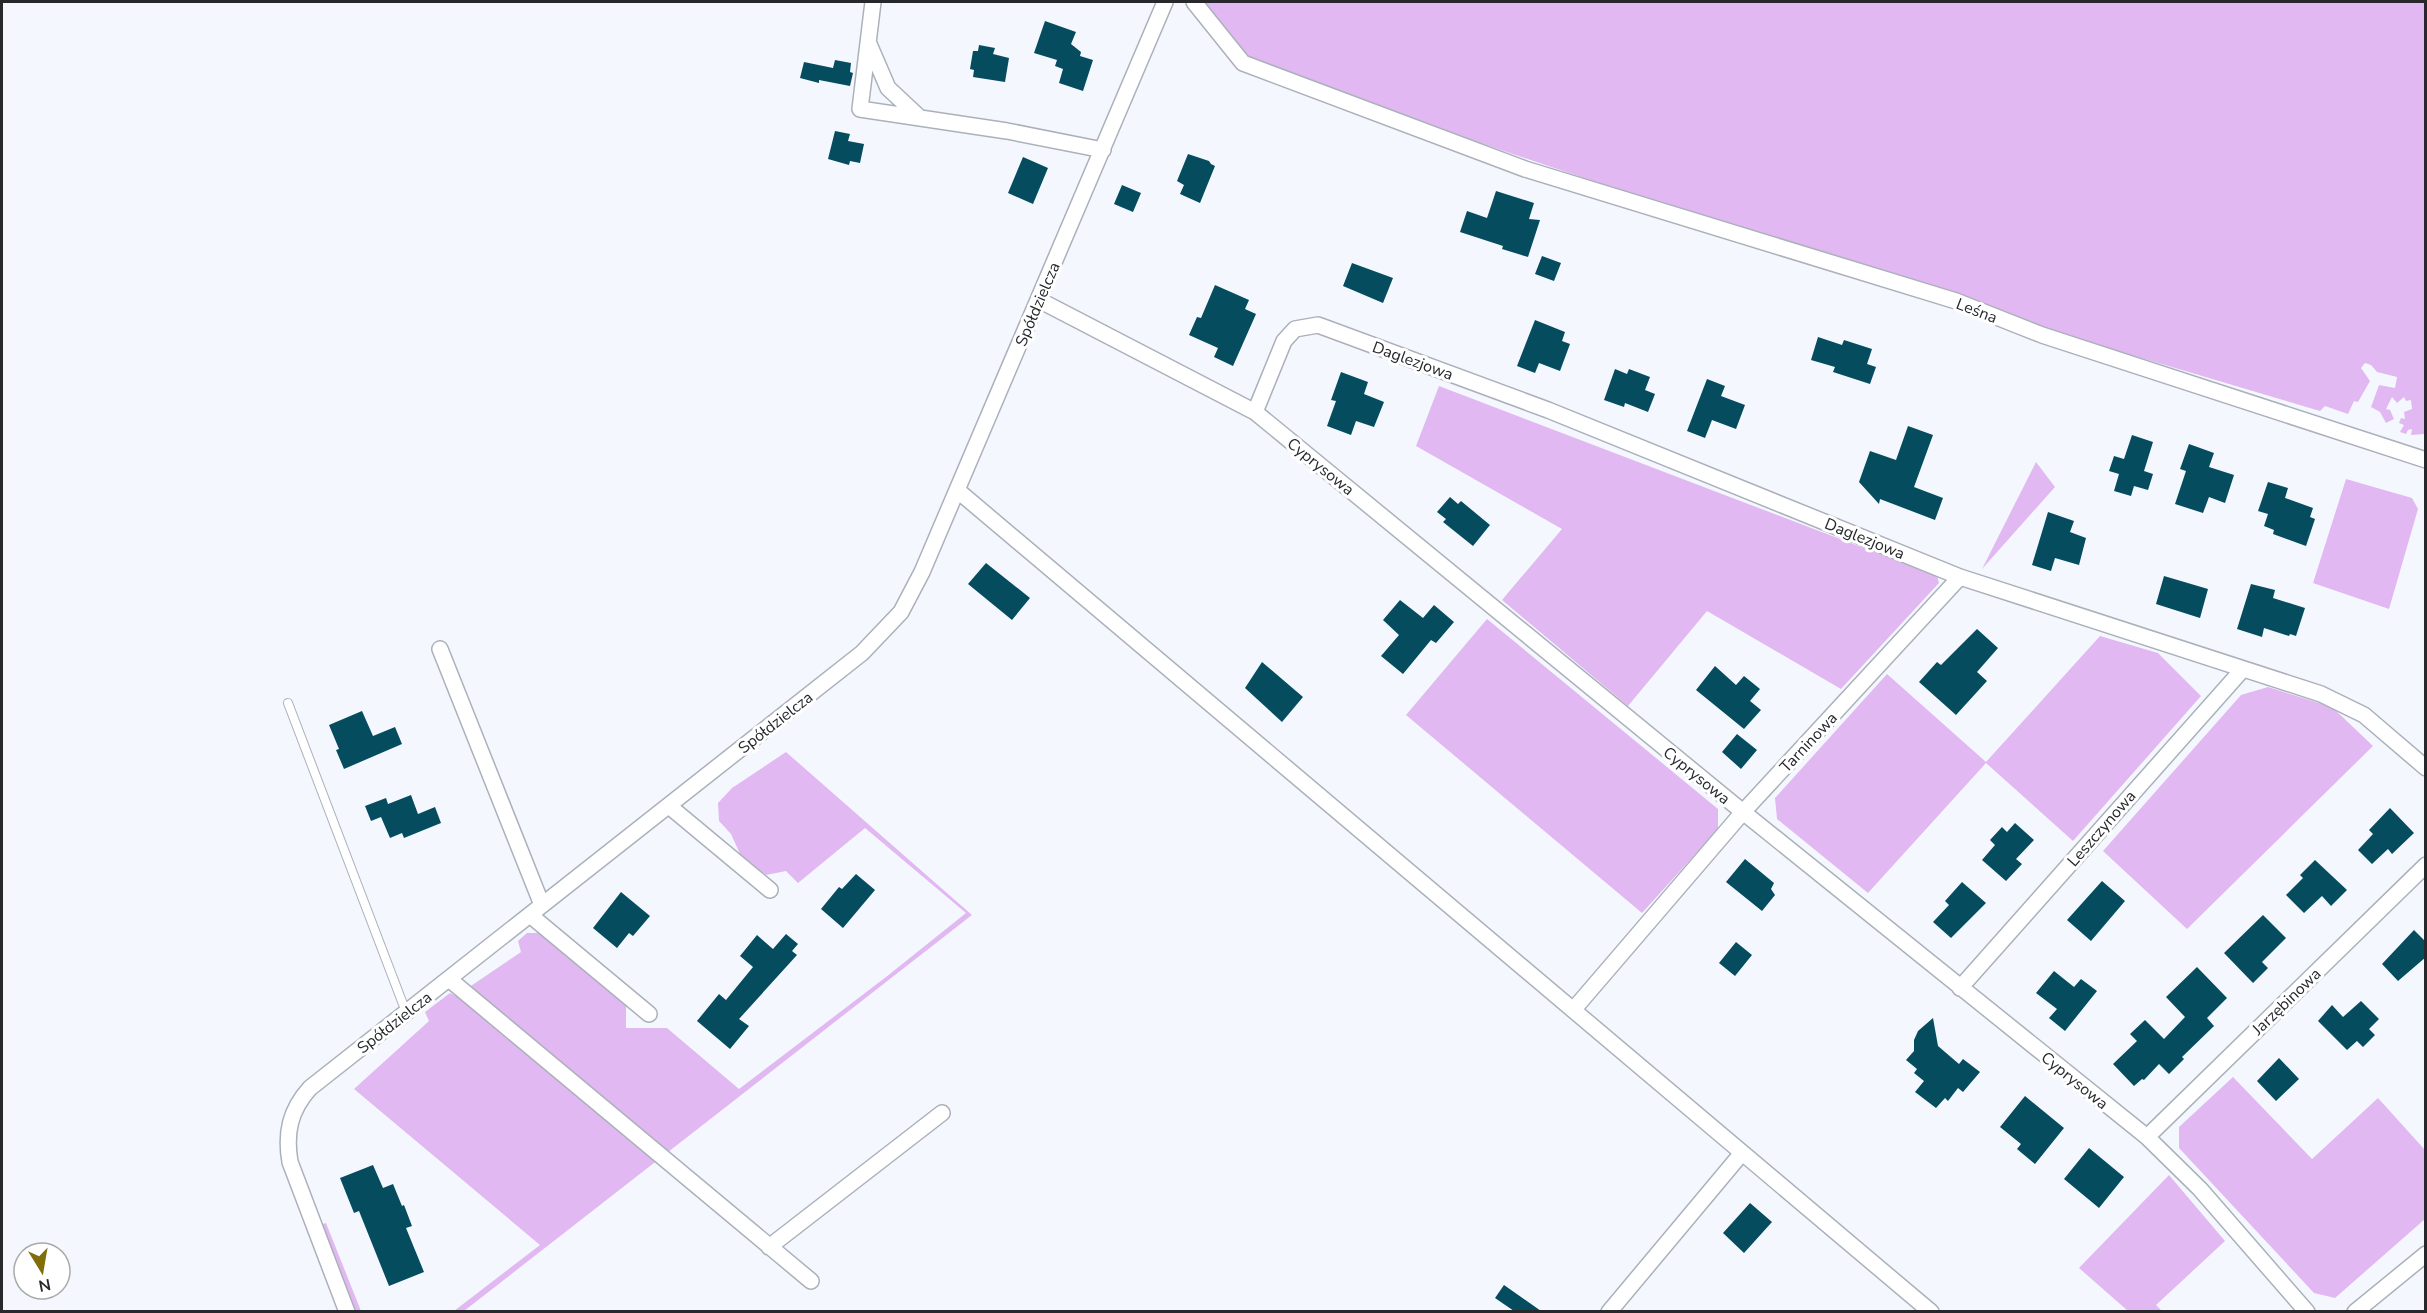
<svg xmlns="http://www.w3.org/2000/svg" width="2427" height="1313" font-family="'Nunito Sans',sans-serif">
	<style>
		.green { fill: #e1b8f1 }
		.building { fill: #054c5f }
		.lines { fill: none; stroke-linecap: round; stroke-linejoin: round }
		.lane-casing { stroke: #abb1ba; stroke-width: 10 }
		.street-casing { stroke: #abb1ba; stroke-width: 18 }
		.lane { stroke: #fff; stroke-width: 8 }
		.street { stroke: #fff; stroke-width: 15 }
		.labels { text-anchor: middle; stroke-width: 6; stroke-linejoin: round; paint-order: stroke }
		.street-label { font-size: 16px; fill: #26282c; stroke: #fff }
	</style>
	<rect width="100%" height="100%" fill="#f4f8fe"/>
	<path class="green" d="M1193 2H2425V434L2411 435 2412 429 2408 430 2406 434 2400 432 2404 425 2399 423 2401 418 2405 419 2404 412 2412 409 2411 400 2406 401 2404 397 2397 403 2392 397 2386 409 2390 410 2394 419 2386 423 2380 412 2371 407 2379 385 2395 388 2397 377 2377 372 2371 365 2365 363 2361 368 2370 381 2358 402 2354 401 2348 414 2325 406 2320 411 2030 325 1779 244 1244 63Z
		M1439 386 1937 576 1939 583 1841 689 1707 611 1628 706 1502 600 1562 529 1416 446Z
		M2036 462 2055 487 1982 569Z
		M2346 479 2412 498 2418 509 2389 609 2313 583Z
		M1487 619 1718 809V829L1642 913 1406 715Z
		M2100 636 2158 653 2201 696 2073 841 1986 763 1868 893 1777 819 1775 798 1887 674 1986 762Z
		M2268 687 2332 707 2373 746 2187 929 2103 851 2241 695Z
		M786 752 972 915 464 1311H454L540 1245 354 1089 429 1021 425 1012 450 993 456 996 521 952 518 941 527 933H541L626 1005V1028H667L739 1089 886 977 966 913 865 828 798 883 786 871 766 875 740 854 731 834 719 821 718 803 732 788Z
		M2233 1077 2312 1159 2378 1098 2425 1150V1219L2335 1298 2314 1293 2179 1148V1127Z
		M2169 1175 2225 1241 2156 1305 2162 1311H2128L2079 1268Z
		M326 1223 361 1311H355L319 1225Z"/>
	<path class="building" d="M1045 21 1076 32 1071 44 1081 52 1080 56 1093 60 1083 91 1059 83 1063 69 1055 66 1057 60 1034 53Z
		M979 45 995 48 993 54 1009 58 1005 82 973 77 974 70 970 69 973 51H978Z
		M835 60 851 63 850 72 853 73 850 86 819 80V83L800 78 804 62 833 68Z
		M835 131 850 134 848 141 864 144 860 163 850 161 849 165 828 159Z
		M1188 154 1209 161 1211 164 1215 166 1200 203 1180 194 1184 185 1177 181Z
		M1023 157 1048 168 1033 204 1008 193Z
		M1122 185 1141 193 1133 212 1114 204Z
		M1496 191 1534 203 1529 219 1540 220 1528 257 1502 249 1503 246 1460 232 1467 211 1487 218Z
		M1542 256 1561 263 1554 281 1535 274Z
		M1352 263 1393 278 1383 303 1343 286Z
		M1215 285 1249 300 1245 309 1256 314 1233 366 1214 357 1218 348 1189 335 1197 317 1201 318Z
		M1535 320 1565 332 1562 341 1570 344 1560 371 1539 363 1535 373 1517 366Z
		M1818 337 1842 345 1844 340 1872 349 1867 364 1876 367 1870 384 1833 372 1835 367 1811 360Z
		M1615 369 1627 374 1629 369 1650 377 1645 390 1655 394 1648 412 1625 403 1624 407 1604 400Z
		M1341 372 1368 382 1364 394 1384 402 1374 427 1356 421 1351 435 1327 426 1336 401 1331 400Z
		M1707 379 1725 386 1721 396 1745 405 1736 429 1712 420 1705 438 1687 431Z
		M1908 426 1933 435 1914 487 1943 498 1935 520 1880 499 1879 504 1859 482 1870 451 1896 460Z
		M2132 435 2153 442 2144 471 2153 474 2148 490 2134 486 2131 496 2114 491 2119 474 2109 471 2114 456 2124 459Z
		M2189 444 2214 453 2209 467 2234 475 2225 503 2209 497 2203 513 2175 504 2186 471 2180 469Z
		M2268 482 2288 488 2285 498 2313 508 2310 517 2315 519 2306 546 2273 534 2274 530 2264 526 2268 514 2258 511Z
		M1450 497 1458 504 1461 501 1490 525 1473 546 1443 522 1446 519 1437 512Z
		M2048 512 2074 521 2070 532 2086 538 2079 565 2055 558 2051 571 2032 565Z
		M986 563 1030 598 1012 620 968 584Z
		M2164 576 2208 589 2200 618 2156 604Z
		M2251 584 2275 590 2273 598 2305 608 2296 636 2290 634 2289 636 2264 628 2262 637 2237 629Z
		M1400 600 1423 618 1434 605 1454 622 1436 643 1431 640 1403 674 1381 656 1399 635 1383 620Z
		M1977 629 1998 648 1977 672 1987 681 1956 715 1919 682 1937 662 1941 665Z
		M1262 662 1303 697 1282 722 1245 688Z
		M1715 666 1736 685 1744 676 1760 689 1750 701 1761 710 1744 729 1696 690Z
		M362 711 373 736 395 727 402 744 344 769 336 750 339 749 329 725Z
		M1737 734 1757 750 1741 769 1722 752Z
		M411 795 418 814 435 807 441 823 404 838 402 833 390 838 381 817 371 821 365 806 386 798 388 804Z
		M2390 808 2414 833 2392 854 2388 849 2372 864 2358 850 2373 834 2369 830Z
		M2015 823 2034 840 2016 859 2022 864 2006 881 1982 860 1995 845 1990 840 2002 827 2007 832Z
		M1745 859 1774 883 1771 889 1775 895 1762 911 1726 882Z
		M2315 860 2347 890 2331 906 2322 896 2304 913 2286 895 2303 878 2300 875Z
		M856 874 875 890 843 928 821 909 839 887 842 889Z
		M2102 881 2125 901 2091 941 2067 920Z
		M1962 882 1986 903 1951 938 1933 922 1949 905 1945 901Z
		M621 892 650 916 633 936 629 933 617 948 593 928Z
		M2263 915 2286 938 2262 962 2268 968 2253 983 2224 953Z
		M2414 930 2426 942V957L2398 981 2382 964Z
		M786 934 798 944 792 951 797 955 739 1019 749 1026 730 1049 697 1021 719 994 726 1000 753 967 740 956 757 935 773 949Z
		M1736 942 1752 955 1735 976 1719 963Z
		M2197 967 2227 998 2207 1018 2214 1026 2182 1057 2184 1059 2169 1074 2159 1064 2144 1080 2142 1079 2134 1086 2113 1064 2137 1041 2130 1034 2145 1020 2164 1039 2185 1017 2166 997Z
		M2054 971 2074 987 2081 979 2097 991 2065 1031 2049 1018 2057 1009 2036 993Z
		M2361 1001 2379 1019 2369 1029 2375 1035 2363 1047 2357 1041 2347 1050 2318 1021 2332 1005 2343 1017Z
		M1933 1018 1938 1046 1959 1064 1963 1059 1980 1072 1963 1092 1958 1088 1948 1101 1945 1098 1936 1108 1915 1092 1924 1081 1914 1073 1917 1069 1906 1060 1914 1051V1040L1918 1031Z
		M2279 1058 2299 1079 2276 1101 2257 1081Z
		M2025 1096 2064 1128 2035 1164 2017 1149 2021 1144 2000 1127Z
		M2089 1148 2124 1177 2099 1208 2064 1179Z
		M373 1165 383 1188 393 1184 402 1206 404 1205 412 1226 406 1228 424 1272 389 1286 359 1211 354 1213 340 1178Z
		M1750 1203 1772 1222 1744 1253 1723 1233Z
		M1504 1285 1541 1311H1514L1495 1298Z"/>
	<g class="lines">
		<defs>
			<path id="lane" d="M288 703 406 1012"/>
			<path id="street" d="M873 2 860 109 1007 131 1103 150
				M1194 2 1243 63 1525 169 1956 301 2042 335 2426 460
				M869 44 888 88 919 117
				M1039 300 1255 412 1743 812 2147 1137 2200 1189 2307 1312
				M1255 412 1284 341 1295 329 1318 325 1548 410 1960 577 2321 694 2364 715 2426 768
				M957 490 1931 1312
				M440 649 542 905
				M669 806 770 890
				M530 915 649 1014
				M449 979 811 1281
				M1960 988 2243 669
				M1574 1009 1743 812 1960 577
				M2147 1137 2426 865
				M769 1247 942 1113
				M347 1312 290 1162C285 1133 290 1110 310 1088L862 653 901 612 922 572 1165 2
				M1609 1312 1742 1153
				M2355 1312 2426 1254"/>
		</defs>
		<use href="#lane" class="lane-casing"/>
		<use href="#street" class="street-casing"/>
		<use href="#lane" class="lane"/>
		<use href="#street" class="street"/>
	</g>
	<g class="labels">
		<g class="street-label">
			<text transform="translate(1037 304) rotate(-67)" y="6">Spółdzielcza</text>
			<text transform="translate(1977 310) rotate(21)" y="6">Leśna</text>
			<text transform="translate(1413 360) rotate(20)" y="6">Daglezjowa</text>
			<text transform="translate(1321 466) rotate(39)" y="6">Cyprysowa</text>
			<text transform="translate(1865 538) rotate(22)" y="6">Daglezjowa</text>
			<text transform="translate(775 722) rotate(-38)" y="6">Spółdzielcza</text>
			<text transform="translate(1808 742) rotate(-47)" y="6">Tarninowa</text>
			<text transform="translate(1697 775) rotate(39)" y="6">Cyprysowa</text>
			<text transform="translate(2101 828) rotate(-49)" y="6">Leszczynowa</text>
			<text transform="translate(2286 1001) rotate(-44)" y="6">Jarzębinowa</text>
			<text transform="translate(394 1022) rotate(-38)" y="6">Spółdzielcza</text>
			<text transform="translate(2075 1080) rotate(39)" y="6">Cyprysowa</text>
		</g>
	</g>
	<rect width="2427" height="1313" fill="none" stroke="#26282c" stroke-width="6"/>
	<g transform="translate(42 1271) rotate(169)"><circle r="28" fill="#ffffff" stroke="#a8a9ab" stroke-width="1.5"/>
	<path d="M0-4.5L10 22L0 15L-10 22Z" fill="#816e0b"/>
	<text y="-9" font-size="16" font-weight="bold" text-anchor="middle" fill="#26282c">N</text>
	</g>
</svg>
